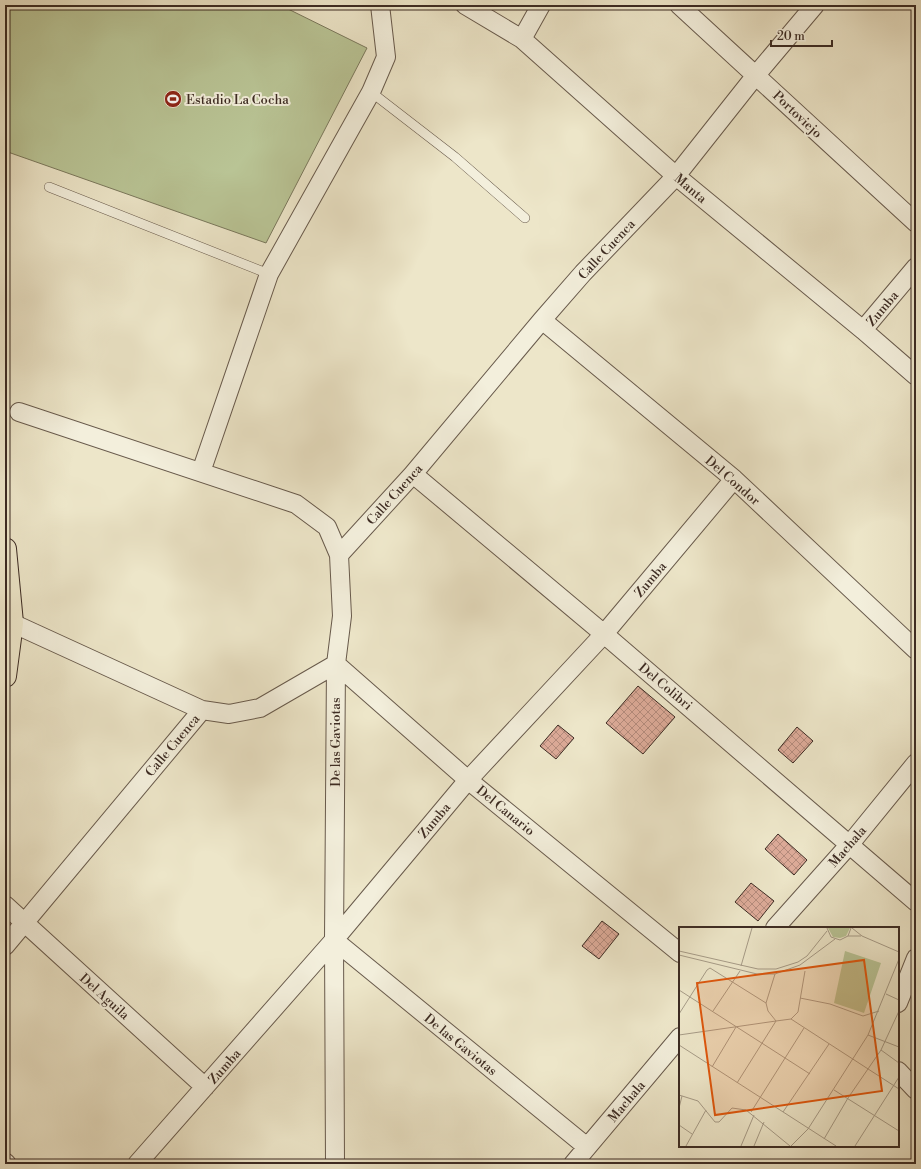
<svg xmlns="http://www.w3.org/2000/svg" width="921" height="1169" font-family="'Libre Bodoni',serif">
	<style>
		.green { fill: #b9c495; stroke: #7a785c }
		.building { fill: url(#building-cross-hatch); stroke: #3c2b23 }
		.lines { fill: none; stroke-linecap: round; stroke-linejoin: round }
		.service-casing { stroke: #685a4c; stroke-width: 10 }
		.minor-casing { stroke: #685a4c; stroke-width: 20 }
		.primary-casing { stroke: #3c2b23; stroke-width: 24 }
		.service { stroke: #f3efdc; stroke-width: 9 }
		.minor { stroke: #f3efdc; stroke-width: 18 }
		.primary { stroke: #ede6c9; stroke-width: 22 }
		.labels { text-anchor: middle; stroke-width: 4; stroke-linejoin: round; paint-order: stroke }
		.poi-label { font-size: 13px; fill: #3c2b23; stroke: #f3efdc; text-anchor: start }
		.street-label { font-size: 13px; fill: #3c2b23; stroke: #f3efdc }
		.inset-road { fill: none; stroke: #a69b87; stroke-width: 1 }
		.view { fill: #df570d; fill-opacity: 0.15; stroke: #df570d; stroke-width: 2 }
		.inset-edge { fill: none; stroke: #3c2b23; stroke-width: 2 }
	</style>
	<defs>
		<pattern id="building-cross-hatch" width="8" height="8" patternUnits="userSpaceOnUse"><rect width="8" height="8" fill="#dcaa98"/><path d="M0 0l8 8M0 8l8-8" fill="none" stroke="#b48b7c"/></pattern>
	</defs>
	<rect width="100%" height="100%" fill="#ede6c9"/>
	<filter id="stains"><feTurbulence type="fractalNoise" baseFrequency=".005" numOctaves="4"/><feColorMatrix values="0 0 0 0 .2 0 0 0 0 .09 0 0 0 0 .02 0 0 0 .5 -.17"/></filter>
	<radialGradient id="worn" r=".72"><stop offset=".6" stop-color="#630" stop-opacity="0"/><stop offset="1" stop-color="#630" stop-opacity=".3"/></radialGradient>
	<path class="green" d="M5 5H280L367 48 266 243 5 151Z"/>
	<path class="building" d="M638 686 675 717 643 754 606 723Z
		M558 725 574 738 556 759 540 746Z
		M797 727 813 741 793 763 778 750Z
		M778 834 807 860 794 875 765 849Z
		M751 883 774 901 758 921 735 902Z
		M602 921 619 934 599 959 582 946Z"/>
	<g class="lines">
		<defs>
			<path id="service" d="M371 92 455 157 525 218
				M49 187 269 274"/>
			<path id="minor" d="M465 5 522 39 676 176 863 330 916 376
				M679 5 916 223
				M522 39 541 5
				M542 320 734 479 916 650
				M863 330 916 267
				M19 412 296 504 327 527 339 555
				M201 472 269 274 371 92 386 57 380 5
				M413 474 604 634 916 902
				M12 623 202 710
				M336 664 468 780 680 953
				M5 905 205 1087
				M775 928 850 844 916 763
				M334 940 587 1147
				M5 946 202 710 229 714 260 708 336 664 342 616 339 555 413 474 542 320 583 273 676 176 756 75 815 5
				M898 1003 916 958
				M898 1071 916 1090
				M5 1162 7 1164
				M137 1164 334 940 468 780 604 634 734 479
				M335 1164 334 940 336 664
				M573 1164 680 1037"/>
			<path id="primary" d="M5 549 12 623 5 676"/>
		</defs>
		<use href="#service" class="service-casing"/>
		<use href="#minor" class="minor-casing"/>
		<use href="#primary" class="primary-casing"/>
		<use href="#service" class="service"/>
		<use href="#minor" class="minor"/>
		<use href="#primary" class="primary"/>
	</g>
	<defs>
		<symbol id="stadium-disc" viewBox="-11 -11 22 22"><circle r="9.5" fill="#8f2418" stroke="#f3efdc"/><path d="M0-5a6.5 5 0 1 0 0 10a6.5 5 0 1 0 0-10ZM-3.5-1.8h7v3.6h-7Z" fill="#fff"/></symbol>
	</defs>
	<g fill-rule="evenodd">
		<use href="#stadium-disc" x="163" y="89" width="20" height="20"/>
	</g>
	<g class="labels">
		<g class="poi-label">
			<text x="186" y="104">Estadio La Cocha</text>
		</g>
		<g class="street-label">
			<text transform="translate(798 114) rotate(43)" y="5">Portoviejo</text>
			<text transform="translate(691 188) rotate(40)" y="5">Manta</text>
			<text transform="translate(606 249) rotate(-47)" y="5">Calle Cuenca</text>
			<text transform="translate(882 308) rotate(-50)" y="5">Zumba</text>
			<text transform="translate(733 480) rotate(41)" y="5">Del Condor</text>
			<text transform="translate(394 494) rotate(-48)" y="5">Calle Cuenca</text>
			<text transform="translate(650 579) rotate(-50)" y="5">Zumba</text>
			<text transform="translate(666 686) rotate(40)" y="5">Del Colibri</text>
			<text transform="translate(335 742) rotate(-90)" y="5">De las Gaviotas</text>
			<text transform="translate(172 745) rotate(-50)" y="5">Calle Cuenca</text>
			<text transform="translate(506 810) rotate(39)" y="5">Del Canario</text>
			<text transform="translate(434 820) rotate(-50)" y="5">Zumba</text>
			<text transform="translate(847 846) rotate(-49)" y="5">Machala</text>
			<text transform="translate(105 996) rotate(42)" y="5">Del Aguila</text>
			<text transform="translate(461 1044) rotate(39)" y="5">De las Gaviotas</text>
			<text transform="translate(224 1066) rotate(-49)" y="5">Zumba</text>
			<text transform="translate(626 1101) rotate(-50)" y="5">Machala</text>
		</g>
	</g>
	<g transform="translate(679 927)">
		<rect width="220" height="220" fill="#ede6c9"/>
		<path d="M149 1H171L167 9 161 11 154 10ZM166 24 202 36 185 86 155 76Z" fill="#b9c495"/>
		<path class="inset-road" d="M148 1 152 10 161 13 169 9 172 1M173 1 183 9 220 25M169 9H182M0 24 79 42H97L119 35 128 29 148 4M0 28 78 47H96L121 38 156 12M62 39 73 1M0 63 131 147M207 67 220 73M121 71 151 77 184 89 200 84M87 76 96 47M34 84 61 44M0 87 28 43 31 41 87 76 89 84 97 94 112 92 220 162M112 92 119 85 126 44M0 108 97 94M189 108 220 120M0 118 157 219M202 123 220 136M33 140 57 100M58 156 97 94M155 163 220 204M0 168 19 174 36 195H40L53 181 67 183 111 219M0 181 3 169M72 185 125 101M104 185 150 117M0 198 13 207M145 212 169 171 202 123 220 84M7 219 27 183M62 219 75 188M75 219 85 195M112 219 129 202 189 108 220 32M176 219 220 150"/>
		<path class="view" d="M185 33 203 164 36 188 18 56Z"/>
		<rect width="220" height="220" class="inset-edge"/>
	</g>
	<rect width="921" height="1169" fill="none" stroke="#ede6c9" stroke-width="20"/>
	<rect x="6" y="6" width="909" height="1157" fill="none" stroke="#3c2b23" stroke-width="2"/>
	<rect x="10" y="10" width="901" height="1149" fill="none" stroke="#3c2b23"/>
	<path d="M771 40v6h61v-6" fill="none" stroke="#3c2b23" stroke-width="2"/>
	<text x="777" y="40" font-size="12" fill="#3c2b23" stroke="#f3efdc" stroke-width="3" paint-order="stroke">20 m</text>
	<rect width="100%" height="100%" filter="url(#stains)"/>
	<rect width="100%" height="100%" fill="url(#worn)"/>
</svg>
